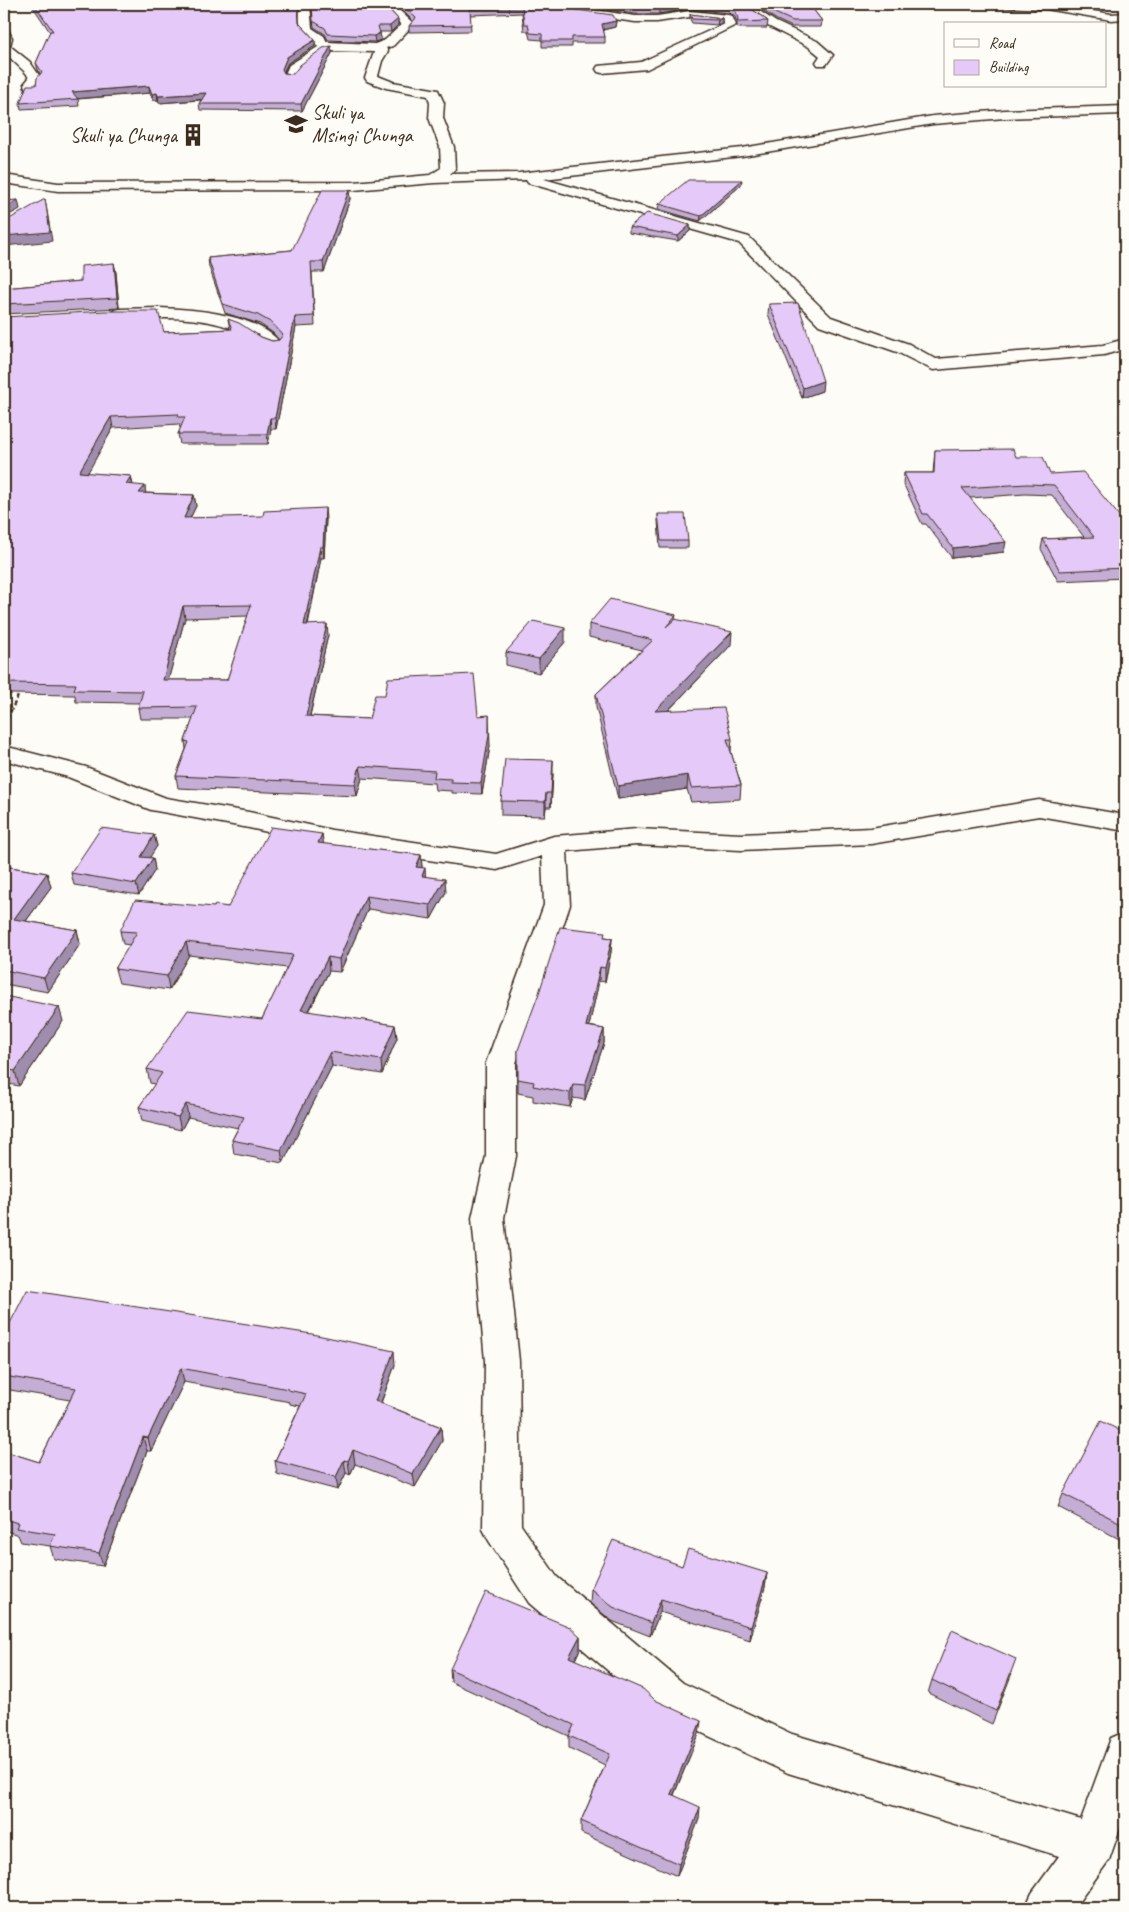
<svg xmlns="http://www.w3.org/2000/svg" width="1129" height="1912" font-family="Caveat,sans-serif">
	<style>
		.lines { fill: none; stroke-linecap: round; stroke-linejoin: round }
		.minor-casing { stroke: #3b2a1e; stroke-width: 3 }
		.path { stroke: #3b2a1e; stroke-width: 2.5; stroke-dasharray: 4 3; stroke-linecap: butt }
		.minor { fill: #fdfcf7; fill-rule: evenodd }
		.wall { fill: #c5aed6; stroke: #3b2a1e; fill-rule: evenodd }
		.shaded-wall { fill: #a08dae; stroke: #3b2a1e }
		.building { fill: #e5caf9; stroke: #3b2a1e; fill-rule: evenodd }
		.labels { text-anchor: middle; stroke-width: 4; stroke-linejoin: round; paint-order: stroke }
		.far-poi-label { font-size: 20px; fill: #3b2a1e; stroke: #fdfcf7; text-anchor: start }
	</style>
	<rect width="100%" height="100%" fill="#fdfcf7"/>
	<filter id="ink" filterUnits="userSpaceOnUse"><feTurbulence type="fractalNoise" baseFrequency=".02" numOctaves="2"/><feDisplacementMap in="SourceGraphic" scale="10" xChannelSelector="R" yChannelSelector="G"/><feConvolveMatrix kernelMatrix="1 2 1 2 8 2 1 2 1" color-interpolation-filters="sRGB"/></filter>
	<g filter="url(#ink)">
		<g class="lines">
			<defs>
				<path id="minor" d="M255 4H310L312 28 324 36 327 42 375 44 385 40 401 25 387 10V4H399V10L414 24 393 46 386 48 388 51 382 61 378 76 393 82 438 90 444 103 443 118 454 147 455 169 450 174 519 173 742 148 933 116 1005 110 1125 106V114L1005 118 933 124 742 156 544 179 749 237 831 317 909 344 936 359 1103 345 1125 339V349L1104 355 933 370 897 352 819 325 739 243 528 183 526 180 434 183 354 190 58 191 4 183V175L58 183 354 182 430 175 441 168 440 147 429 118 430 103 428 96 386 88 367 81 365 78 374 52 330 51 323 53 299 70 294 79H286L284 76 289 65 318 47C306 27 298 38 300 9H277L257 6Z
					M555 4H570L580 8 635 16H657L690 11 728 15 732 16 736 25 647 69 602 73 598 72 596 69 598 66 641 62 724 24 723 21 690 17 657 22H635L578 14Z
					M997 4H1053L1111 14 1125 13V19L1111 20 1046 9 1003 7Z
					M752 6 776 22 817 41 833 55 826 65H818L816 62 820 56 809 47 768 26 748 11 746 9Z
					M4 30H8L12 38 10 46 30 62 41 78 36 84V90H26L24 84 29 78 26 73 4 52Z
					M159 308C194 309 260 314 282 345L279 349C265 352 246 333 231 328 196 315 157 318 120 319L114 318 112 314 114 310 120 309Z
					M4 746 86 767 166 798 249 812 332 830 496 854 554 836 637 829 741 834 871 828 1039 800 1125 815V831L1039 816 871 844 741 850 637 845 567 851 570 905 516 1063V1156L504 1218 519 1361 521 1525 557 1577 683 1683 792 1734 1081 1820 1111 1738 1125 1732V1814L1109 1860 1074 1908H1025L1032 1893 1059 1856 788 1773 655 1711 529 1603 489 1541 483 1529 485 1361 472 1218 486 1156V1063L544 905 542 856 497 870 332 846 249 828 151 810 68 777 4 760Z"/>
			</defs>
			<use href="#minor" class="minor-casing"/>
			<path class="path" d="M4 725 20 692"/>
			<use href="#minor" class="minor"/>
		</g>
		<path class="wall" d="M31 4H270L299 23 315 40V46L288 63 284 73 293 74 332 53 302 111 200 110 199 104 201 100 159 103 158 100H153L150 93 78 99 79 106 21 109 20 103 36 85 40 74 38 70 36 63 50 32Z
			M311 4H386V6L398 19V25L391 32H380L381 40 375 42 328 40 325 34 314 27Z
			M399 4H564L577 10 616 21 615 27 603 30 605 37V43H572V47H542V40L530 39 528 31H524L522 13 470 15 471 31 409 32V26L413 21 401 9Z
			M574 4H809L822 21 821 27H792L777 20 753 4 748 6 768 21 767 28H739L737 27V22L734 15 728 13 690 9 659 14H635L580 6Z
			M690 14 722 18V23L717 25 692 23 690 19Z
			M741 185 700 221 658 209 659 204Z
			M349 190 350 199 324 272H312L315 326 296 327 276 429H271L268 444H180L178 434 181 428H180L179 424 113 428 87 473 131 476 133 485 146 493 194 495 196 506 190 518 326 519 324 558H321L308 625 328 635 310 716 369 719 478 716 490 746 482 794 452 793V791L435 790 434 783 362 778 357 796 178 788 176 776 186 749 185 741 193 719H140L138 708 140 703 76 702 75 695 10 694 4 710V317L164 332 230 329 228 319 261 337 272 341 279 340 273 333 260 324 225 313 209 267 208 258 292 250ZM248 616 227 680H168L185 618Z
			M690 225V231L678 241 629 233V227Z
			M114 263 116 273 119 308 4 314V288L81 281Z
			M769 304 822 391 802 398 768 314Z
			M935 450 1016 457 1050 474 1125 523V578L1058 581 1041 549 1043 539 1084 537 1052 495 1025 494 970 498 1004 552 952 558 926 524H922L903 483 904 473H933Z
			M658 514 688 541V548H660L658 521Z
			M676 615 675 619 731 645 668 711 732 739 731 752 741 785 740 799 691 802 687 789 618 799 596 707V694L642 650 589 637V624Z
			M565 642 539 673 506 665V652Z
			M553 774 551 807H546L545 816 501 815V801Z
			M322 834 323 844 421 855 422 868 426 877 446 892 431 919 368 909 340 972 329 971 309 1012 395 1025 397 1038 382 1074 332 1066 283 1163 234 1154 232 1140 238 1128 188 1117 181 1130 142 1121 139 1107 155 1084 150 1083 147 1069 262 1019 287 968 189 955 169 990 119 983 115 969 130 945 123 944 120 931 214 907H228Z
			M154 835 157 846 149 858H153L155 870 139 895 74 885 71 873Z
			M4 866 47 873 51 887 26 921 77 930 80 944 48 992 4 984Z
			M605 937 612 938 611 952 605 982 599 981 589 1026 604 1029V1043L585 1100 573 1098 570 1107 533 1101V1096L518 1093V1050Z
			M4 996 63 1021 19 1086 4 1083Z
			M4 1335 395 1365 381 1403 441 1427 442 1441 415 1487 355 1464 350 1475 346 1473 338 1490 277 1474 275 1461 300 1406 290 1404V1402L184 1382 151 1451H147L103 1566 54 1559 50 1546 21 1542 18 1535 4 1530V1451L39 1462 70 1400 4 1389Z
			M1125 1433V1542L1058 1507 1063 1494Z
			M682 1566 767 1573 765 1587 750 1640 660 1612 650 1636 612 1621 590 1603 591 1589Z
			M580 1636V1649L575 1660 655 1700 699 1734 674 1795 699 1819 677 1876 581 1833V1821L605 1765 569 1748V1736L451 1682 450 1669Z
			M1012 1673 992 1724 928 1693 932 1680Z"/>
		<path class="shaded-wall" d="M686 4H690V9L659 14V8Z
			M745 4H753L745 7Z
			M722 18V23L717 25 718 20Z
			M398 19V25L391 32 390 26Z
			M616 21 615 27 602 30V24Z
			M380 33 381 40 375 42 374 36Z
			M315 40V46L288 63 282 75V69L287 57Z
			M331 46 332 53 302 111 301 104Z
			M149 86 150 93 73 99 72 92Z
			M157 93 158 100H153L152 94Z
			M206 93 207 99 159 103 158 96Z
			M742 180 741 185 700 221 701 216Z
			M349 190 350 199 324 272 323 262Z
			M45 199 52 241 4 246V236Z
			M18 200 20 209 4 218V208Z
			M690 225V231L678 241V236Z
			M114 263 116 273 119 308 117 298Z
			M295 317 296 327 276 429 275 418Z
			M823 381 822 391 802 398 803 388Z
			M111 417 113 428 82 483 79 472Z
			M270 418 271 429 268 444 267 434Z
			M131 476 133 487 126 484Z
			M145 486 146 496 139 493Z
			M194 495 196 506 185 529 184 518Z
			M325 508 326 519 324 558 323 547Z
			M1006 542 1004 552 952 558 953 548Z
			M320 547 321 558 305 636 304 625Z
			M183 606 185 618 165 692 163 680Z
			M327 624 328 635 307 728 306 716Z
			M565 628V642L539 673V659Z
			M732 632 731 645 655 724V711Z
			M7 683 10 694 4 710V691Z
			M489 715 490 746 482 794 481 783Z
			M553 760V774L551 807V793Z
			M360 766 362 778 357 796 355 784Z
			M688 775 687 789 618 799V786Z
			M546 793V807L545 816V802Z
			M322 834 324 847 318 843Z
			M154 835 157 846 143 868 141 857Z
			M421 855 422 868 416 867Z
			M153 858 155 870 139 895 136 884Z
			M425 868 426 882 422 876Z
			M47 873 51 887 17 933 14 919Z
			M445 879 446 892 431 919 430 905Z
			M366 896 368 909 340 972 339 959Z
			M77 930 80 944 48 992 44 978Z
			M612 938 611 952 605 982V968Z
			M186 942 189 955 169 990 167 976Z
			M328 957 329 971 302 1024 301 1010Z
			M600 967 599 981 586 1040V1026Z
			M59 1007 63 1021 19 1086 15 1071Z
			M395 1025 397 1038 382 1074 381 1060Z
			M604 1029V1043L585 1100V1085Z
			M330 1052 332 1066 283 1163 281 1150Z
			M573 1084V1098L570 1107V1093Z
			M186 1104 188 1117 181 1130 178 1117Z
			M394 1351 395 1365 376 1415 375 1401Z
			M181 1368 184 1382 151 1451 148 1438Z
			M441 1427 442 1441 415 1487 413 1474Z
			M143 1437 147 1451 103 1566 99 1553Z
			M353 1450 355 1464 350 1475 348 1461Z
			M344 1460 346 1473 338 1490 336 1477Z
			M767 1573 765 1587 750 1640 751 1627Z
			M661 1599 660 1612 650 1636 651 1623Z
			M580 1636V1649L569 1671V1657Z
			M701 1721 699 1734 669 1806 671 1794Z
			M700 1807 699 1819 677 1876 679 1864Z"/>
		<path class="building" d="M34 4H270L276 5H298L299 23 315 40 287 57 282 69 284 73 293 74 300 65 323 48 331 46 301 104H199L206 93 158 96 157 93 152 94 149 86 72 92 78 99 20 103 27 85H36L37 78 42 72 36 63 50 31H53Z
			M312 4H385V5L398 19 390 26H378L380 33 374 36 328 34 325 28 313 21Z
			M401 4H564L577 10 613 15 616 21 602 24 605 37H572V41H542V34L530 33 528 24H524L522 7 470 9 471 25 409 26 416 18Z
			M606 4H686L659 8H635Z
			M698 4H745L768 21 739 22 737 21 738 18 734 9 729 7Z
			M762 4H809L822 21H793L777 14Z
			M690 14 722 18 718 20 692 19Z
			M688 180H742L701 216 659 204Z
			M322 190H349L323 262H311L314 316 295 317 275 418H270L267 434H178L185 417H178L179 414 111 417 79 472 131 476 126 484 145 486 139 493 194 495 184 518 263 516 264 511 325 508 323 547H320L304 625 327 624 306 716 369 719 375 695H385L388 678 474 674 478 716 489 715V735L481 783 451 782V779L434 778 435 771 360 766 355 784 176 776 189 742 185 741 197 707 138 708 143 691 74 690 76 684 7 683 4 691V549L7 537H4V317L105 311H158L164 332 232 329 228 319 239 323 261 337 272 341 279 340 283 335 272 323 258 315 223 304 208 258 292 250ZM251 605 227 680H163L183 606Z
			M4 196V201L18 200 4 208Z
			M45 199 50 232 4 236V222Z
			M647 213 690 225 678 236 629 227Z
			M114 263 117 298 4 304V288L81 281V266Z
			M798 303 823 381 803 388 769 304Z
			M1013 449 1016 457H1043L1050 474 1083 472 1125 523V568L1060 571 1043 539 1094 537 1054 485 1027 484 962 488 1006 542 953 548 927 514H923L904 473H934L935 450Z
			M658 514H685L688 541H661Z
			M610 599 676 615 666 627 675 619 732 632 655 711 724 708 732 739H727L741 785 691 788 688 775 618 786 596 694 653 640 589 624Z
			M533 621 565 628 539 659 506 652Z
			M505 759 553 760 551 793H546L545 802 501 801Z
			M271 827 322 834 318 843 421 855 416 867 425 868 422 876 445 879 430 905 366 896 339 959 328 957 301 1010 395 1025 381 1060 330 1052 281 1150 232 1140 244 1117 186 1104 178 1117 139 1107 162 1073 147 1069 188 1010 262 1019 293 955 186 942 167 976 115 969 137 932 120 931 135 900 214 907 215 905 228 907Z
			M101 828 154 835 141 857 153 858 136 884 71 873Z
			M4 866 47 873 14 919 77 930 44 978 4 970Z
			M560 927 605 932 604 937 612 938 605 968 600 967 586 1026 604 1029 585 1085 573 1084 570 1093 533 1086 534 1082 518 1079V1050L539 993Z
			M4 996 59 1007 15 1071 4 1069Z
			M27 1290 312 1334 394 1351 375 1401 441 1427 413 1474 353 1450 348 1461 344 1460 336 1477 275 1461 306 1394 288 1390V1389L181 1368 148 1438 143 1437 99 1553 50 1546 55 1534 16 1528 18 1523 4 1519V1451L39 1462 76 1388 4 1376V1335Z
			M1101 1421 1125 1433V1525L1063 1494Z
			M613 1540 682 1566 688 1549 767 1573 751 1627 661 1599 651 1623 613 1607 591 1589Z
			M486 1592 570 1627 580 1636 569 1657 643 1689 655 1700 701 1721 671 1794 700 1807 679 1864 581 1821 610 1754 569 1736 574 1725 450 1669Z
			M952 1630 1016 1659 996 1711 932 1680Z"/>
	</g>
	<defs>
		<symbol id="school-bare" viewBox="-9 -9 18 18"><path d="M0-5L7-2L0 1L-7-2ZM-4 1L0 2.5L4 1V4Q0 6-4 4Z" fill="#3b2a1e" stroke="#fdfcf7" stroke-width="2.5" paint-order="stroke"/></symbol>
		<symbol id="building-bare" viewBox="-9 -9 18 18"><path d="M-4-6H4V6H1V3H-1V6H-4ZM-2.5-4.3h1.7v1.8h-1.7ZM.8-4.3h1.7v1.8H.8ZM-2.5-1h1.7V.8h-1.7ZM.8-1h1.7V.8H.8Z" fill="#3b2a1e" stroke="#fdfcf7" stroke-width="2.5" paint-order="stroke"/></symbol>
	</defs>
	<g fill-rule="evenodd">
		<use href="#school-bare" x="280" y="108" width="32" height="32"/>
		<use href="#building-bare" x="177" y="119" width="32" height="32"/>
	</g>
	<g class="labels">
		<g class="far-poi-label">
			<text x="312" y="119">Skuli ya<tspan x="312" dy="23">Msingi Chunga</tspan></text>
			<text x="177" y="142" text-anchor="end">Skuli ya Chunga</text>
		</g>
	</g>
	<rect width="1129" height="1912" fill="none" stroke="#fdfcf7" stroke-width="20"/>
	<rect x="10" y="10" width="1109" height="1892" fill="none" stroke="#3b2a1e" stroke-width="2" filter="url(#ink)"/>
	<rect x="944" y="22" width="162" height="65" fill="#fdfcf7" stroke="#afa8a0"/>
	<rect x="954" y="39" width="25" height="8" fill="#fdfcf7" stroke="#afa8a0"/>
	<text x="989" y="48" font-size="15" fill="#3b2a1e">Road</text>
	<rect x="954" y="60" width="25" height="15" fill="#e5caf9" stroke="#afa8a0"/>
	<text x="989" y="72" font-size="15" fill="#3b2a1e">Building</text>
</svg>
